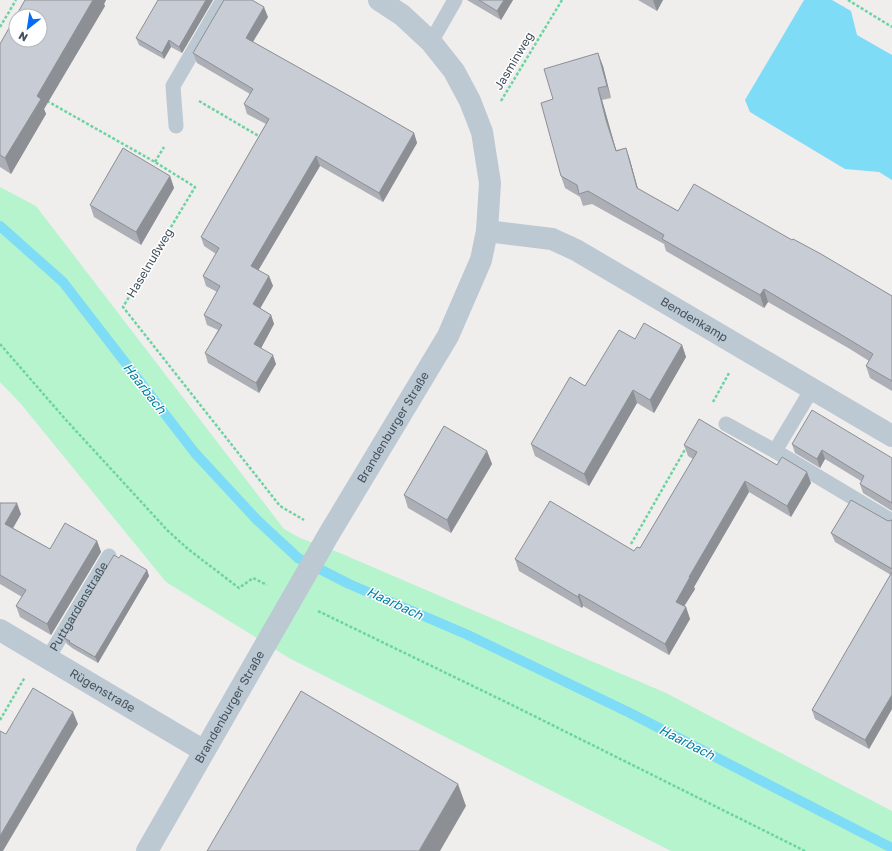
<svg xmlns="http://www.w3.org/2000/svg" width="892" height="851" font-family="'Golos Text',sans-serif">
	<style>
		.green { fill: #b6f4ce }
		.water { fill: #7edcf6 }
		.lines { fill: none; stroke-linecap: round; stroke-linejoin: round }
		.stream { stroke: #7edcf6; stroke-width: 10 }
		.path { stroke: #6ad5a1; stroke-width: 2.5; stroke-dasharray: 3 2; stroke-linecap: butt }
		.lane { stroke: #bcc8d2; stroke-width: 15 }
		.street { stroke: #bcc8d2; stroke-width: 22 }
		.wall { fill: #acafb6 }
		.shaded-wall { fill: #8c8f94 }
		.building { fill: #c8ccd4; stroke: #8c8f94; fill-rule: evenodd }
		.labels { text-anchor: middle; stroke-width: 3; stroke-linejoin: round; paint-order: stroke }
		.street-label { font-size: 12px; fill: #43515d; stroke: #fff }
		.water-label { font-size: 13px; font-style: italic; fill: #0280a3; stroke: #fff }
	</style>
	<rect width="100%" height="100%" fill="#f0eded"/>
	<path class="green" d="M0 187 36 206 284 529 300 538 340 553 666 693 892 811V851H671L289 658 166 582 21 404 0 382Z"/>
	<path class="water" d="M804 0H832L851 11 857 35 892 55V180L879 172 845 169 750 112 745 100Z"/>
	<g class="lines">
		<path class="stream" d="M0 226 63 282 195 453 257 520 298 558 349 584 468 635 630 713 892 848"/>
		<path class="path" d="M848 0 892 27
			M0 27 16 0
			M47 101 155 162 195 187 123 307 280 506 304 520
			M199 101 262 138
			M501 101 562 0
			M155 162 164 147
			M0 344 66 420 168 531 188 549 239 588 253 578 267 585
			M713 402 729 373
			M631 544 687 446
			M318 611 510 704 805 851
			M0 720 25 677"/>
		<g class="lane">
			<path d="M431 42 455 0"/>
			<path d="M176 126 173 86 223 0"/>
			<path d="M812 389 775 451 892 521"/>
			<path d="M726 424 775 451"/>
			<path id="s1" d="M48 658 109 556"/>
		</g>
		<g class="street">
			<path id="s2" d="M487 231 552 239 576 250 892 436"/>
			<path id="s3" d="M0 630 204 751"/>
			<path id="s4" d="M147 851 329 534 448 336 481 260 487 231 490 183 482 132 470 101 454 71 431 42 402 15 379 0"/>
		</g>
	</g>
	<path class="wall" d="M25 0H106L104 4 105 6 44 109 46 114 11 174 0 167V44Z
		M213 0 182 53 171 47 164 59 139 45 136 38Z
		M467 0H513L501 20Z
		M638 0H663L657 11Z
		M268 17 253 42 414 133 417 143 383 202 320 166 258 270 269 276 273 286 260 308 271 315 274 324 261 348 276 364 259 393 208 363 205 353 218 330 207 325 204 315 217 292 206 286 203 276 216 254 204 246 201 237 266 124 247 114 244 104 250 94 197 63 193 53Z
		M603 66 611 98 602 100 611 132 616 150 626 148 630 160 638 189 678 211 792 240 892 296V391L870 378 866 366 869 361 850 349 768 302 764 308 666 251 664 244 592 204 583 206 580 197 565 188 561 176 553 99Z
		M170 176 174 188 141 245 94 217 90 205Z
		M635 339 682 345 686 357 654 413 637 403 589 486 535 456 531 444 585 386Z
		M792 444 892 458V511L863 493 860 484 861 481 825 459 820 468 795 453Z
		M684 445 777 465 811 483 791 517 749 492 694 587 695 589 684 606 686 607 690 619 669 655 583 606 582 608 519 571 515 559 634 551 640 548 693 459 688 456Z
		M487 451 492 464 451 533 408 508 404 495Z
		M0 503 21 514 13 528 50 549 97 541 101 552 51 635 20 617 16 606 22 597 0 584Z
		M892 520V709L869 749 815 719 812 710 891 575 835 542 831 533Z
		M119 558 147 570 149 576 98 663 72 648 71 647 67 644 64 638Z"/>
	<path class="shaded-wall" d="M93 0H106L104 4 105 6 44 109 46 114 11 174 5 158 37 96Z
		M206 0H213L182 53 179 47Z
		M504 0H513L501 20 497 11Z
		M653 0H663L657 11Z
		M264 7 268 17 249 48 246 38Z
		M169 40 171 47 164 59 162 53Z
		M598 53 603 66 611 98 607 86Z
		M598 88 602 100 611 132 620 163 606 120Z
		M414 133 417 143 383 202 379 193Z
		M626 148 630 160 641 200 637 188Z
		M316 156 320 166 255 276 251 266Z
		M170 176 174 188 141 245 136 232Z
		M269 276 273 286 257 314 253 304Z
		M764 289 768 302 764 308 760 295Z
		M271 315 274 324 258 354 254 344Z
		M682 345 686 357 654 413 650 400Z
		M273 355 276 364 259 393 256 383Z
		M633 390 637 403 589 486 584 474Z
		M822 450 825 459 820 468 817 459Z
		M487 451 492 464 451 533 447 520Z
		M807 472 811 483 791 517 787 506Z
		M745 481 749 492 694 587 695 589 680 613 676 602 689 577Z
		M17 503 21 514 9 535 5 524Z
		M97 541 101 552 51 635 47 624Z
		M147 570 149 576 98 663 95 657Z
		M579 594 583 606 582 608 578 597Z
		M686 607 690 619 669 655 665 644Z
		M892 695V709L869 749 865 740Z
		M73 712 78 724 3 851H0V836Z
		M458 784 466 806 440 851H419Z"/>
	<path class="building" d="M25 0H93L37 96 41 99 5 158 0 155V44ZM16 16H40V40H16Z
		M158 0H206L179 47 169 40 162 53 136 38Z
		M224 0H252L264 7 246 38 353 98 414 133 379 193 316 156 251 266 269 276 253 304 271 315 254 344 273 355 256 383 205 353 222 325 204 315 220 286 203 276 219 248 201 237 269 119 244 104 253 89 193 53Z
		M479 0H504L497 11Z
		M598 53 607 86 598 88 606 120 616 151 626 148 637 188 678 211 694 184 792 240 793 239 821 254 892 296V381L866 366 873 354 845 337 764 289 760 295 662 239 664 235 588 191 579 194 577 185 561 176 541 103 553 99 544 69Z
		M123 148 170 176 136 232 90 205Z
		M644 323 682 345 650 400 633 390 584 474 531 444 570 377 585 386 619 330 635 339Z
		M812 410 892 458V503L860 484 864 476 822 450 817 459 792 444Z
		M699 419 777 465 782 457 807 472 787 506 745 481 689 577H690L676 602 686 607 665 644 579 594 578 597 515 559 550 501 634 551 637 547 640 548 697 452 684 445Z
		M444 426 487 451 447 520 404 495Z
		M851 500 888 521 892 520V569L831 533Z
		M0 503H17L5 524 50 549 65 523 97 541 47 624 16 606 26 590 0 575Z
		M114 555 119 558 121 555 147 570 95 657 69 642 70 641 64 638Z
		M892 572V695L865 740 812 710Z
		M33 688 73 712 0 836V731L6 734Z
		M301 691 458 784 419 851H207Z"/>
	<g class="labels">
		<g class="street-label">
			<text transform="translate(514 61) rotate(-59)" y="4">Jasminweg</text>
			<text transform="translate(150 263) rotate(-59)" y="4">Haselnußweg</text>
			<text dy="4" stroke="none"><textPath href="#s2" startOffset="229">Bendenkamp</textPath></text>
			<text dy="4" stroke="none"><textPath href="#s4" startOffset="490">Brandenburger Straße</textPath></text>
			<text dy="4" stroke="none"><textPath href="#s1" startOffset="60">Puttgardenstraße</textPath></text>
			<text dy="4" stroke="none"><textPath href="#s3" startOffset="119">Rügenstraße</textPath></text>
			<text dy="4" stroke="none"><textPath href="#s4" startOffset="166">Brandenburger Straße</textPath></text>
		</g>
		<g class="water-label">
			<text transform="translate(145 388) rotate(52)" y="5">Haarbach</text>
			<text transform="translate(395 603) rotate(25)" y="5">Haarbach</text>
			<text transform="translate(687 742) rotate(27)" y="5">Haarbach</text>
		</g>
	</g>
	<g transform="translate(28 28) rotate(210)"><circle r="19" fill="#ffffff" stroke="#b4b9be"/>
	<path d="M0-3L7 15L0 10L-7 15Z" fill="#046bf3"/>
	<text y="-6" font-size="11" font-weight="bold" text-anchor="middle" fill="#43515d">N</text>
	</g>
</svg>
